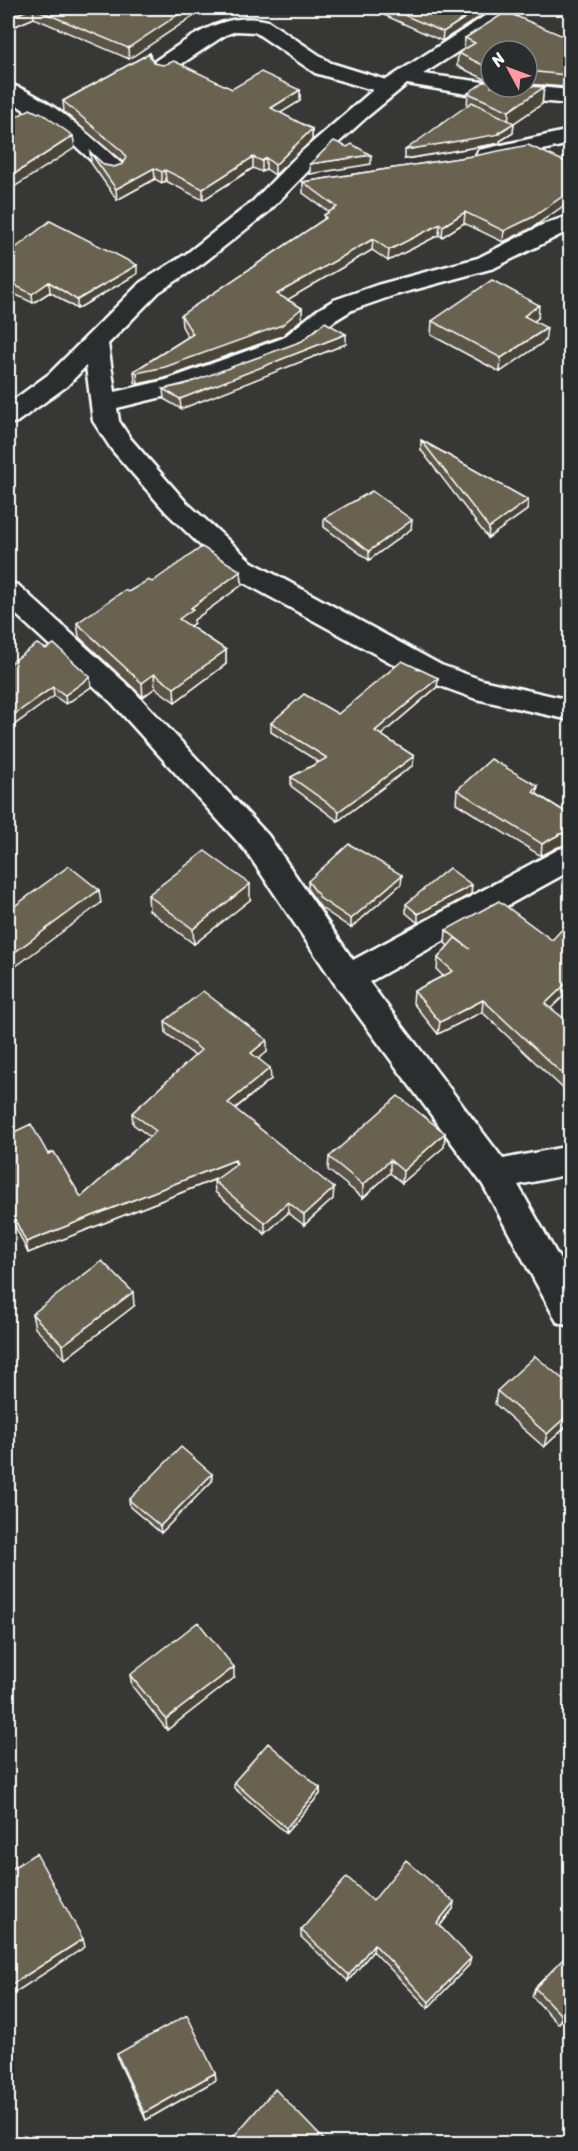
<svg xmlns="http://www.w3.org/2000/svg" width="578" height="2151" font-family="Sriracha,sans-serif">
	<style>
		.lines { fill: none; stroke-linecap: round; stroke-linejoin: round }
		.street-casing { stroke: #fff; stroke-width: 5 }
		.street { fill: #2a2d2e; fill-rule: evenodd }
		.wall { fill: #5a5446; stroke: #fff; stroke-width: 1.5 }
		.shaded-wall { fill: #4a4539; stroke: #fff; stroke-width: 1.5 }
		.building { fill: #696251; stroke: #fff; stroke-width: 1.5 }
	</style>
	<rect width="100%" height="100%" fill="#373835"/>
	<filter id="ink" filterUnits="userSpaceOnUse"><feTurbulence type="fractalNoise" baseFrequency=".0167" numOctaves="2"/><feDisplacementMap in="SourceGraphic" scale="12" xChannelSelector="R" yChannelSelector="G"/><feConvolveMatrix kernelMatrix="1 2 1 2 8 2 1 2 1" color-interpolation-filters="sRGB"/></filter>
	<g filter="url(#ink)">
		<g class="lines">
			<defs>
				<path id="street" d="M497 8H522L519 13 423 74 491 83V87L527 86 570 90V104L473 95 407 84 368 116 315 164 268 212 202 264 159 292 108 344 115 392 166 380 283 338 316 311 334 300 377 285 478 258 542 225 570 215V230L494 268 395 295 352 310 334 321 301 348 183 392 117 408 119 421 130 438 185 501 252 562 441 665 482 680 570 700V720L476 699 421 679 232 576 167 513 112 450 93 421 86 366 67 386 17 422 8 424V404L49 374 141 282 186 254 252 202 299 154 373 90 315 73 255 32 236 31 225 35 171 71 163 73 155 71 152 66 155 61C190 38 223 10 268 21L331 63 386 80Z
					M8 84C46 94 93 138 122 164L125 169 122 174 114 176 106 174 71 142 8 99Z
					M570 130V144L487 162 479 160 476 155 479 150Z
					M8 583 18 585 132 689 268 835 353 960 559 849 570 846V871L369 982 503 1159 570 1146V1174L518 1185 570 1278V1326L557 1322 483 1185 337 987 246 851 112 703 8 607Z"/>
			</defs>
			<use href="#street" class="street-casing"/>
			<use href="#street" class="street"/>
		</g>
		<path class="wall" d="M8 8H205L129 59 34 18 8 29Z
			M384 8H483V15L442 41 384 15Z
			M563 36 570 84 565 87 527 84V51H491V82L457 66 458 53 464 50 465 38Z
			M150 53 151 58 154 63 232 89 300 90V101L280 113 312 129V140L275 175 266 169 262 172 253 168 203 200 166 181 162 183 155 179 117 200 91 163 90 152 104 165 114 167 123 164 124 163 64 112 63 101Z
			M544 87 542 104 514 123 513 133 500 141V143L405 159 467 106 468 93Z
			M479 155 532 228 503 242 464 223 442 237 439 235 388 261 372 250 287 300 302 308V319L282 336 165 378 138 384 135 382 134 371 188 337 182 326 181 315 324 219V215L329 212 303 193V182Z
			M8 254 137 274 77 309 50 292 33 303 8 291Z
			M538 318 534 321 545 341 500 372 431 335 432 321Z
			M346 344 181 409 164 399 163 389Z
			M421 440 528 500 527 510 488 538 421 450Z
			M324 518 411 529 369 560 324 527Z
			M241 571 242 585 194 620V623L190 626 226 650V664L175 702 155 688 143 697 79 637 77 623 128 592Z
			M8 665 91 687 66 704 54 696 14 725 8 721Z
			M438 678 437 687 381 735 414 756 413 765 338 821 291 786V777L319 762 271 732V723L338 714Z
			M457 790 537 794 570 815V844L558 847 541 856 456 803Z
			M402 875 401 884 351 928 321 908 308 890V881Z
			M471 894 418 923 406 913V904Z
			M148 895 250 900 194 944 149 910Z
			M446 930 570 1023V1095L482 1012 438 1034 413 1003 414 991 443 976 437 970 438 958 448 946 445 943Z
			M165 1021 267 1052 258 1059 271 1079 235 1109 333 1199 304 1225 288 1213 265 1234 215 1192 214 1181 219 1178 28 1253 8 1211V1135L48 1154 81 1197 150 1137 133 1124 132 1113 195 1056 166 1033Z
			M445 1133 444 1147 402 1183 390 1173 363 1198 328 1170 329 1157Z
			M134 1306 65 1359 35 1328 32 1314Z
			M570 1385V1423L544 1447 495 1404 497 1391Z
			M212 1481 161 1533 130 1507 129 1500Z
			M130 1675 234 1678 167 1730 132 1686Z
			M234 1782 320 1788V1794L286 1833 234 1788Z
			M373 1901 453 1909 440 1926 469 1965 428 2008 373 1951 348 1981 301 1937V1930Z
			M570 1952V2014L569 2012 558 2024 532 1996 535 1988Z
			M117 2054 216 2080 146 2120 119 2062Z"/>
		<path class="shaded-wall" d="M33 8 34 18 8 29V18Z
			M188 8H205L129 59 128 48Z
			M480 8H483V15L442 41 443 32Z
			M570 72V84L565 87 567 75Z
			M544 87 542 104 514 123 513 133 500 141V143L405 159V150L498 133 508 127 509 111Z
			M300 90V101L271 119V108Z
			M312 129V140L275 175V165Z
			M73 136 75 148 8 191V178Z
			M371 155V164L310 174V164Z
			M253 157V168L203 200V189Z
			M266 158V169L262 172V161Z
			M154 168 155 179 117 200 116 189Z
			M165 170 166 181 162 183V172Z
			M570 191V201L532 228 503 242 504 231Z
			M465 212 464 223 442 237 443 226Z
			M440 224 439 235 388 261 389 250Z
			M373 239 372 250 277 306V294Z
			M137 265V274L77 309V300Z
			M49 282 50 292 33 303 32 294Z
			M539 305 538 318 523 329 524 316Z
			M302 308V319L282 336 165 378 138 384 137 373Z
			M547 328 545 341 500 372 501 358Z
			M346 334V344L181 409 180 399Z
			M528 500 527 510 488 538 489 528Z
			M412 520 411 529 369 560V551Z
			M241 571 242 585 194 620V623L180 633 179 619 191 608Z
			M226 650V664L175 702 174 688Z
			M154 674 155 688 143 697 142 683Z
			M90 677 91 687 66 704 65 695Z
			M438 678 437 687 375 740V731Z
			M53 687 54 696 14 725 12 716Z
			M414 756 413 765 338 821 339 811Z
			M538 786 536 799 533 792Z
			M570 832V844L558 847 541 856 542 844 560 834Z
			M402 875 401 884 351 928V919Z
			M250 884V900L194 944 193 929Z
			M472 885 471 894 418 923V914Z
			M99 890 101 903 8 972V957Z
			M570 980V990L543 1016 545 1004Z
			M483 1000 482 1012 438 1034 440 1022Z
			M267 1040V1052L251 1065V1053Z
			M270 1068 271 1079 228 1114V1103Z
			M445 1133 444 1147 402 1183 403 1171Z
			M235 1160 236 1171 28 1253 26 1242Z
			M390 1160V1173L363 1198V1185Z
			M334 1188 333 1199 304 1225V1215Z
			M288 1202V1213L265 1234V1223Z
			M133 1292 134 1306 65 1359 63 1345Z
			M570 1413V1423L544 1447 547 1434Z
			M212 1474V1481L161 1533 160 1526Z
			M234 1667V1678L167 1730 166 1719Z
			M320 1788V1794L286 1833V1828Z
			M454 1902 453 1909 436 1930 437 1923Z
			M83 1939 85 1947 8 1997V1987Z
			M374 1944 373 1951 348 1981 349 1975Z
			M471 1958 469 1965 428 2008 429 2002Z
			M570 2006 569 2012 558 2024 562 2016Z
			M215 2073 216 2080 146 2120 144 2113Z"/>
		<path class="building" d="M8 8H32L8 18Z
			M33 8H188L128 48Z
			M388 8H480L443 32Z
			M506 12 563 36 570 31V72L567 75 527 71V51H491V69L458 53 475 43 465 38Z
			M150 53V57L154 63 163 65 174 61 232 89 261 72 300 90 271 108 312 129 275 165 266 158 262 161 253 157 203 189 165 170 162 172 154 168 116 189 90 152 104 165 114 167 123 164 126 157 123 152 63 101Z
			M484 82H491V87H527V86L544 87 509 111 468 93Z
			M472 102 514 123 498 133 500 134 405 150Z
			M30 109 38 113 40 112 73 136 8 178V120L9 121Z
			M334 141 347 147 352 144 371 155 310 164Z
			M528 145 570 164V191L533 217 504 231 465 212 443 226 440 224 389 250 373 239 277 294 302 308 282 325 165 367 137 373 134 371 193 334 181 315 326 218 324 215 337 207 303 182 479 155Z
			M50 221 137 265 77 300 49 282 32 294 8 282V254Z
			M492 280 539 305 524 316 547 328 501 358 432 321Z
			M325 322 346 334 180 399 163 389 183 385 302 341Z
			M421 440 528 500 489 528Z
			M372 491 412 520 369 551 324 518Z
			M202 547 241 571 191 608 193 609 179 619 226 650 174 688 154 674 142 683 77 623 125 590 128 592 148 580 152 582Z
			M37 644 46 649 54 644 90 677 65 695 53 687 12 716 8 712V665Z
			M402 661 438 678 375 731 414 756 339 811 291 777 327 758 271 723 304 694 338 714Z
			M491 759 538 786 533 792 570 815V832L560 834 542 844 457 790Z
			M349 844 402 875 351 919 321 899 308 881Z
			M205 851 250 884 193 929 148 895Z
			M69 866 99 890 8 957V911Z
			M449 868 472 885 418 914 406 904Z
			M499 901 552 940 570 921V980L545 1004 570 1023V1081L483 1000 440 1022 414 991 453 971 438 958 455 938 470 949 446 930Z
			M203 991 267 1040 251 1053 270 1068 228 1103 334 1188 304 1215 288 1202 265 1223 214 1181 237 1164 235 1160 26 1242 8 1205V1135L31 1124 48 1154 54 1152 81 1197 156 1131 132 1113 201 1050 165 1021Z
			M398 1096 445 1133 403 1171 390 1160 363 1185 329 1157Z
			M102 1261 133 1292 63 1345 32 1314Z
			M535 1356 570 1385V1413L547 1434 497 1391Z
			M181 1447 212 1474 160 1526 129 1500Z
			M198 1622 234 1667 166 1719 130 1675Z
			M268 1743 320 1788 286 1828 234 1782Z
			M36 1853 83 1939 8 1987V1871Z
			M406 1860 454 1902 437 1923 471 1958 429 2002 374 1944 349 1975 301 1930 347 1877 373 1901Z
			M570 1952V2006L562 2016 535 1988Z
			M187 2015 215 2073 144 2113 117 2054Z
			M275 2089 328 2144H227Z"/>
	</g>
	<rect width="578" height="2151" fill="none" stroke="#2a2d2e" stroke-width="30"/>
	<rect x="15" y="15" width="548" height="2121" fill="none" stroke="#fff" stroke-width="2" filter="url(#ink)"/>
	<g transform="translate(509 69) rotate(311)"><circle r="28" fill="#2a2d2e" stroke="#7f8182" stroke-width="1.5"/>
	<path d="M0-4.5L10 22L0 15L-10 22Z" fill="#ff9aa2"/>
	<text y="-9" font-size="16" font-weight="bold" text-anchor="middle" fill="#ffffff">N</text>
	</g>
</svg>
